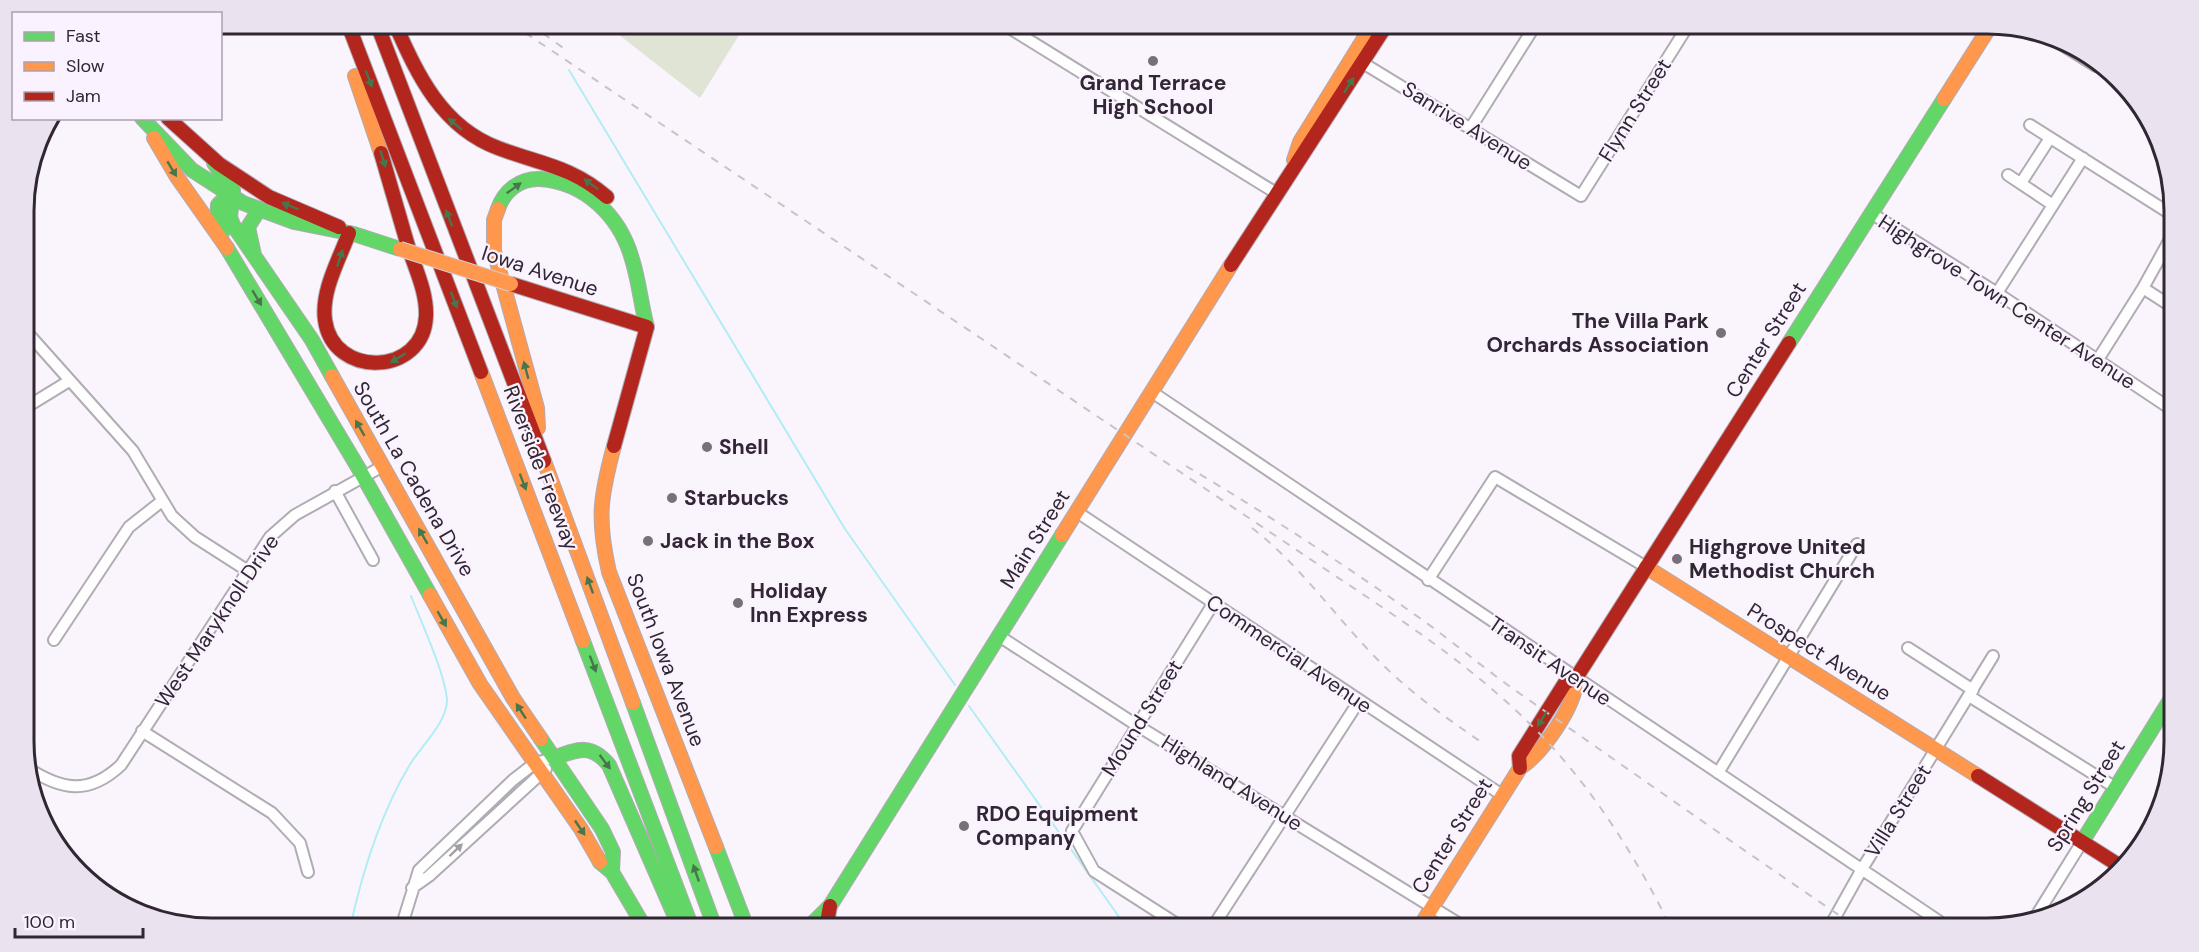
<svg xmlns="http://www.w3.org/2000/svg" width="2199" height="952" font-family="'DM Sans',sans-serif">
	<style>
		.green { fill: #dfe4d4 }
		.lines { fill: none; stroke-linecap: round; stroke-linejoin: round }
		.stream { stroke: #b2edf4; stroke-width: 2 }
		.street-casing { stroke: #b1abb4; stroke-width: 14 }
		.fast-casing { stroke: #b1abb4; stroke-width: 16 }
		.slow-casing { stroke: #b1abb4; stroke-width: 16 }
		.jam-casing { stroke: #b1abb4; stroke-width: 16 }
		.street { stroke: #fefeff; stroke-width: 10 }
		.fast { stroke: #63d668; stroke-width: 14 }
		.slow { stroke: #ff974d; stroke-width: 14 }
		.jam { stroke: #b3261e; stroke-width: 14 }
		.rail { stroke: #c5c4c6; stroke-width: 2; stroke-dasharray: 8 8; stroke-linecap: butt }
		.slow-bridge-casing { stroke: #d4d0d5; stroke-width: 16; stroke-linecap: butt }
		.slow-bridge { stroke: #ff974d; stroke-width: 14 }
		.oneway { fill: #47764b }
		.oneway2 { fill: #a19da3 }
		.poi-dot { fill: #776f79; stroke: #fbf2ff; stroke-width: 2 }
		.labels { text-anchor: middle; stroke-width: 4.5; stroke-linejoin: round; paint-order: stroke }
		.poi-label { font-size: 21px; font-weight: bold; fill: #302733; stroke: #fbf2ff; text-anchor: start }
		.street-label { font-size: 21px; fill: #302733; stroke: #fbf2ff }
		.rim { fill: none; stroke: #302733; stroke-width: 3 }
	</style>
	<rect width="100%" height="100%" fill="#faf5fc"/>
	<path class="green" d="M605 24H730L741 32 700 98Z"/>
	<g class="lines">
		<path class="stream" d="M569 70 845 529 955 685
			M969 706 1127 928
			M350 928C362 873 380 815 409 766 420 747 448 722 447 699 444 671 422 624 411 596"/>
		<defs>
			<path id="street" d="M1003 24 1276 193
				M2048 36 2096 66
				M1358 60 1581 196 1689 24
				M2030 125 2174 216
				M1470 129 1536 24
				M2008 175 2053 205
				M2021 183 2050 138
				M1871 213 1997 293 2174 411
				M2143 288 2174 308
				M1997 293 2083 158
				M25 330 133 451 172 516 195 537 248 571
				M2097 361 2143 288 2174 232
				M1152 392 1949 928
				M25 408 69 381
				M335 491 373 560
				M1077 512 1502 795
				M1428 580 1495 477 1646 567
				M999 636 1138 726 1466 928
				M54 640 129 527 162 501
				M1908 648 1973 690
				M1969 696 2116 788
				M142 731 272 813 300 843 308 872
				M26 767C61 790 88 796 121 765L270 537 295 515 383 466
				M1718 773 1857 544
				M412 888 429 876 546 769
				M2033 921 2082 842
				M401 928 419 870 513 780 535 763 554 758
				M1183 928 1094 871 1072 831 1213 604
				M1212 928 1359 701
				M1829 928 1862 869 1993 656"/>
			<path id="fast" d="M142 118 192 170 243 203 294 222 354 234 400 249
				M214 163 233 191 230 217 233 225 312 340 332 376
				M498 209C504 191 520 178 540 179 585 182 620 216 632 259 639 281 641 305 647 327
				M222 233 217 219 218 205 233 190
				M227 248 359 469 430 595
				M254 255 248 227 259 210
				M1789 343 1944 99
				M583 641 692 928
				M633 703 715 928
				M541 739 602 829 613 852 612 872
				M554 758C578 749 591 743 609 765L680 928
				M2082 842 2175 692
				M716 847 747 928
				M600 862 612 872 645 928
				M808 928 830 906 1062 535"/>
			<path id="slow" d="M355 76 381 153
				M1944 99 1991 25
				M154 138 177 177 227 248
				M1294 160 1300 142 1373 24
				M498 209 494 220V251L537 408 538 428
				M481 372 583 641
				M332 376 513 698 541 739
				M614 446C600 498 597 519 609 572L716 847
				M544 461 633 703
				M1062 535 1231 265
				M1646 567 1978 776
				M430 595 480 684 581 829 600 862
				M1419 928 1520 768C1542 753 1577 705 1576 678"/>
			<path id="jam" d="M348 24 481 372
				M377 24 544 461
				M395 24C418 76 442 127 498 148 540 164 571 166 607 197
				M168 118 219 164 269 197 339 227
				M349 233C339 260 321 291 325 320 333 379 424 376 426 316 427 292 415 268 408 246 399 215 390 184 381 153
				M1231 265 1387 24
				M511 284 647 327 614 446
				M1520 768 1519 756 1565 683 1576 678 1789 343
				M1978 776 2120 866
				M826 928 830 906"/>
		</defs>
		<use href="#street" class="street-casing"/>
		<use href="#fast" class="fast-casing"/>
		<use href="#slow" class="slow-casing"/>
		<use href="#jam" class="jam-casing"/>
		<use href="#street" class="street"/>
		<use href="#fast" class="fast"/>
		<use href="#slow" class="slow"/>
		<use href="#jam" class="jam"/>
		<path class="rail" d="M512 24 1322 567C1394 615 1467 662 1529 723 1587 779 1636 856 1671 928
			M530 24 566 50
			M1186 466C1264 512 1340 562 1414 614 1450 639 1483 668 1519 693 1632 772 1744 851 1858 928
			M1252 528C1299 564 1334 615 1376 658 1409 692 1445 717 1484 744"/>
		<defs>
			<path id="slow-bridge" d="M400 249 511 284"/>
		</defs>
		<use href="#slow-bridge" class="slow-bridge-casing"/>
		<use href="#slow-bridge" class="slow-bridge"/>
	</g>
	<defs><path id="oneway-solid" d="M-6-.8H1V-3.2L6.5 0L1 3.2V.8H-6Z" transform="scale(1.5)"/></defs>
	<g class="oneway">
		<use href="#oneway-solid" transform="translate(369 79) rotate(69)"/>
		<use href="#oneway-solid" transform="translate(1349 85) rotate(-57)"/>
		<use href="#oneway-solid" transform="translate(455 124) rotate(-140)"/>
		<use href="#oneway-solid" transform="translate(383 159) rotate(73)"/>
		<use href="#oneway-solid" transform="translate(172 169) rotate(59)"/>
		<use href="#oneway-solid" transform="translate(591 184) rotate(-143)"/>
		<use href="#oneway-solid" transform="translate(514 188) rotate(-36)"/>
		<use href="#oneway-solid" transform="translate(290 206) rotate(-158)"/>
		<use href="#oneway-solid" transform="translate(449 218) rotate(-112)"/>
		<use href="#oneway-solid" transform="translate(340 258) rotate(-72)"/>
		<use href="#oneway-solid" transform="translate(257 298) rotate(59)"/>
		<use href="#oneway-solid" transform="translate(454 300) rotate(69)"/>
		<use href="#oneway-solid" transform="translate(398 358) rotate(149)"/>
		<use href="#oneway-solid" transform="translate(526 370) rotate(-105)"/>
		<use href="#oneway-solid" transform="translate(360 428) rotate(-120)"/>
		<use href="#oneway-solid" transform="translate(523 482) rotate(69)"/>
		<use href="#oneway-solid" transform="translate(423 536) rotate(-120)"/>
		<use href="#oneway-solid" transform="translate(590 585) rotate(-110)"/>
		<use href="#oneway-solid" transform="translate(442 619) rotate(60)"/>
		<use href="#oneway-solid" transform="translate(593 664) rotate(69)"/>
		<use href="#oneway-solid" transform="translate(521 711) rotate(-123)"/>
		<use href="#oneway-solid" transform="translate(1542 719) rotate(122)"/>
		<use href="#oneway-solid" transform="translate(605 762) rotate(53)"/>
		<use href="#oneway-solid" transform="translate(580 828) rotate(56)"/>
		<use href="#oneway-solid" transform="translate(696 873) rotate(-109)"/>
	</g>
	<use class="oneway2" href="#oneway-solid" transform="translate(456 850) rotate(-44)"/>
	<g class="poi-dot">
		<circle cx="1153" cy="61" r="6"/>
		<circle cx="1721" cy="333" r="6"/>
		<circle cx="707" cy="447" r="6"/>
		<circle cx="672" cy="498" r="6"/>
		<circle cx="648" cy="541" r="6"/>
		<circle cx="1677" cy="559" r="6"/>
		<circle cx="738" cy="603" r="6"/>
		<circle cx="964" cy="826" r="6"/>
	</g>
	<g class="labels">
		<g class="poi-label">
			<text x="1153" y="90" text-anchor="middle">Grand Terrace<tspan x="1153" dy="24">High School</tspan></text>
			<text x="1709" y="328" text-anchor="end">The Villa Park<tspan x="1709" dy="24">Orchards Association</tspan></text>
			<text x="719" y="454">Shell</text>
			<text x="684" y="505">Starbucks</text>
			<text x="660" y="548">Jack in the Box</text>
			<text x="1689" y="554">Highgrove United<tspan x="1689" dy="24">Methodist Church</tspan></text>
			<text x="750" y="598">Holiday<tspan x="750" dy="24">Inn Express</tspan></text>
			<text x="976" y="821">RDO Equipment<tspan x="976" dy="24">Company</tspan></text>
		</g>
		<g class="street-label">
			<text transform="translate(1635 110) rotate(-58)" y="7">Flynn Street</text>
			<text transform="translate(1467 126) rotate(32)" y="7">Sanrive Avenue</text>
			<text transform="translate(540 271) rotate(18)" y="7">Iowa Avenue</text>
			<text transform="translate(2007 302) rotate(33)" y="7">Highgrove Town Center Avenue</text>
			<text transform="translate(1766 340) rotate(-58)" y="7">Center Street</text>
			<text transform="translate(541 468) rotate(69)" y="7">Riverside Freeway</text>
			<text transform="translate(414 479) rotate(60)" y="7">South La Cadena Drive</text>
			<text transform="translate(1035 539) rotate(-58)" y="7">Main Street</text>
			<text transform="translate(217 621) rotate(-56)" y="7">West Maryknoll Drive</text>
			<text transform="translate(1819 652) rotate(32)" y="7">Prospect Avenue</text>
			<text transform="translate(1289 654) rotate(34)" y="7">Commercial Avenue</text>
			<text transform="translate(666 660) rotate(69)" y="7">South Iowa Avenue</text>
			<text transform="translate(1550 661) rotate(34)" y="7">Transit Avenue</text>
			<text transform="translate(1142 718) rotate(-58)" y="7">Mound Street</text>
			<text transform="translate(1232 783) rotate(32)" y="7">Highland Avenue</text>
			<text transform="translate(2086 796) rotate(-58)" y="7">Spring Street</text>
			<text transform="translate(1898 811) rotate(-58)" y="7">Villa Street</text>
			<text transform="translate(1452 836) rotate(-58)" y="7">Center Street</text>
		</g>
	</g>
	<path d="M0 0H2199V952H0ZM211 34H1987A177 177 0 0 1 2164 211V741A177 177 0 0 1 1987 918H211A177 177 0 0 1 34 741V211A177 177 0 0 1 211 34Z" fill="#ebe2ef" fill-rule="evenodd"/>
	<path class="rim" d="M211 34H1987A177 177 0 0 1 2164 211V741A177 177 0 0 1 1987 918H211A177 177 0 0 1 34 741V211A177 177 0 0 1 211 34Z"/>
	<rect x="12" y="12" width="210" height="108" fill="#fbf2ff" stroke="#aaa1ad" stroke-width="1.5"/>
	<rect x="24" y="32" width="30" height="9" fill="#63d668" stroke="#aaa1ad" stroke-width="1.5"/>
	<text x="66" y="42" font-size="18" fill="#302733">Fast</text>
	<rect x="24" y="62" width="30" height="9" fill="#ff974d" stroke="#aaa1ad" stroke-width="1.5"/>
	<text x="66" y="72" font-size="18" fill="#302733">Slow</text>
	<rect x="24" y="92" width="30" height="9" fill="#b3261e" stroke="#aaa1ad" stroke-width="1.5"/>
	<text x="66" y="102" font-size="18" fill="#302733">Jam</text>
	<path d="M15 928v9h128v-9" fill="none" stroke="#302733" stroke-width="3"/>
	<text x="24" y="928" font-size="18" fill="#302733" stroke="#fbf2ff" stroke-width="4.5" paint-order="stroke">100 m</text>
</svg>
